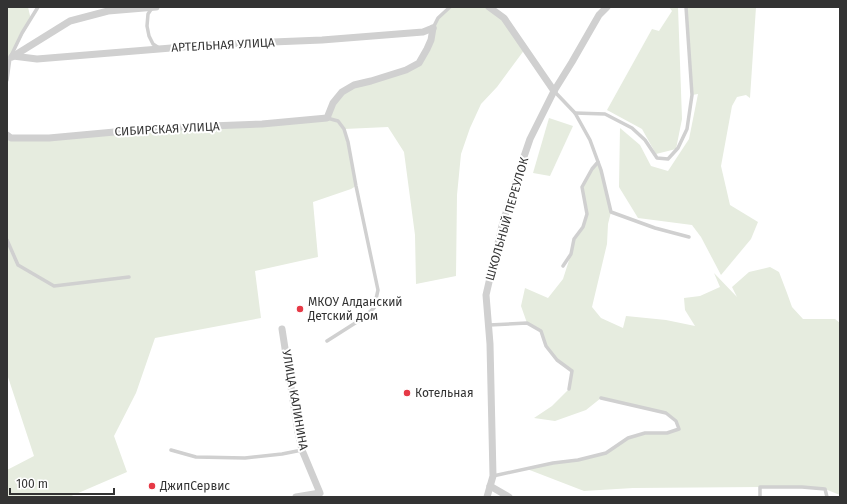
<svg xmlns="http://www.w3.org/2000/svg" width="847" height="504" font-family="'Fira Sans',sans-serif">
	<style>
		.green { fill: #e6ecdf }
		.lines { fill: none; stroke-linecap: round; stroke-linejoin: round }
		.lane { stroke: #d0d0d0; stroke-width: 3.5 }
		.street { stroke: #d0d0d0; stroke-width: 7 }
		.poi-dot { fill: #e63946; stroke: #fff; stroke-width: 1.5 }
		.labels { text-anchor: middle; stroke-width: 4; stroke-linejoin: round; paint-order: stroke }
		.street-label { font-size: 12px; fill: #333; stroke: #fff }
		.poi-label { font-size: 12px; fill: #333; stroke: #fff; text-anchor: start }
	</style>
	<rect width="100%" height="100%" fill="#fff"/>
	<g class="green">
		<polygon points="7,7 28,7 31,20 10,58 7,60"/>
		<polygon points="450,7 489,7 504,18 525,49 497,87 481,104 470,128 461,154 457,195 456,276 416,284 415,235 404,152 388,127 344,129 356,186 351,189 313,202 318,257 255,271 261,318 155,338 136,393 114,436 127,472 69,497 7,497 7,470 34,456 7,374 7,139 327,118 342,92 419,63 438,18"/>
		<polygon points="669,7 678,7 682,119 676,149 656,154 642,129 607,110 652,29 659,31 672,11"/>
		<polygon points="686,7 756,7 750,98 746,95 737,97 732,106 721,166 730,205 758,222 751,239 721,275 701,237 692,225 638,218 619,187 620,128 640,145 651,166 668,171 689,139 698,94 692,95"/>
		<polygon points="549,118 573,126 550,176 533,173"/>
		<polygon points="598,162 611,212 608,224 607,244 592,307 601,318 623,328 626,316 666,320 695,326 685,310 684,298 700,296 720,287 714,273 737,297 732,287 749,272 770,267 779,272 787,293 792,307 803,319 835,319 840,323 840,495 825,489 762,487 633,488 584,491 527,469 606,453 628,438 645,433 667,433 679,429 676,421 666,413 601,398 586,410 555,421 534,418 552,406 569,389 572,372 557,360 546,346 541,331 527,323 521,306 525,288 548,298 563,279 571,254 574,239 583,227 587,214 582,187"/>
	</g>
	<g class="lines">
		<g class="lane">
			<polyline points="152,8 148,14 147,26 149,36 153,44 159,48"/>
			<polyline points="433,28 438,18 450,7"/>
			<polyline points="7,80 10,58 22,33 38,7"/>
			<polyline points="554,91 575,113 590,140 601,170 611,212 655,228 689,237"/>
			<polyline points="575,113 605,114 632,128 645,140 657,158 668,159 678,148 687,129 692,95 686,7"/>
			<polyline points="7,240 18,265 54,286 129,277"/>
			<polyline points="563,266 571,254 574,239 583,227 587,214 582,187 592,169 598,162"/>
			<polyline points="489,325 527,323 541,331 546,346 557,360 572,371 569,389"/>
			<polyline points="327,341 360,320 374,308 378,290 356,186 348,142 344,129 338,121 327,118"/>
			<polyline points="171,450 196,457 245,458 282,454 302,450"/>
			<polyline points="493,476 553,463 578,460 606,453 628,438 645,433 667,433 679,429 676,421 666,413 601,398"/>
			<polyline points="760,497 760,487 802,487 825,489 827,497"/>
		</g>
		<g class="street">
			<polyline points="489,7 504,18 554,91"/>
			<polyline points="13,56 37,59 220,44 322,40 423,32 433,28"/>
			<polyline points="12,57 70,21 108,11 156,7"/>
			<polyline points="7,135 11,138 49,138 158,128 262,124 327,118 333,103 342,92 354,85 371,81 406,70 419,63 427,49 431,40 433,28"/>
			<polyline points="282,329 298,432 302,450 320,493 296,497"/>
			<polyline points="490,486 509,497"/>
			<polyline points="487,497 493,476 490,344 486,295 502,226 516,180 530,139 554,91 572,62 599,15 607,7"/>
		</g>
	</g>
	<g class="poi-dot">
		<circle cx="300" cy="309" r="4"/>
		<circle cx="407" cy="393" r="4"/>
		<circle cx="152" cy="486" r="4"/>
	</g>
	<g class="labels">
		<g class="street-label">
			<text transform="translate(223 45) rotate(-3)" y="4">АРТЕЛЬНАЯ УЛИЦА</text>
			<text transform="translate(167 129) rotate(-3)" y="4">СИБИРСКАЯ УЛИЦА</text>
			<text transform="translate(507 219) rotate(-74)" y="4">ШКОЛЬНЫЙ ПЕРЕУЛОК</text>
			<text transform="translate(295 400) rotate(80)" y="4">УЛИЦА КАЛИНИНА</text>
		</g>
		<g class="poi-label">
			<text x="308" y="306">МКОУ Алданский<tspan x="308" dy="14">Детский дом</tspan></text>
			<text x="415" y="397">Котельная</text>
			<text x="160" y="490">ДжипСервис</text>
		</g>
	</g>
	<rect width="847" height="504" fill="none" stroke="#333333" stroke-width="16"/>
	<path d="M10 488v6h104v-6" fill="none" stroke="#333333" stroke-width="2"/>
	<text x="16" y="488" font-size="12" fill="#333333" stroke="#ffffff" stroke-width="3" paint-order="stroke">100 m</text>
</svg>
